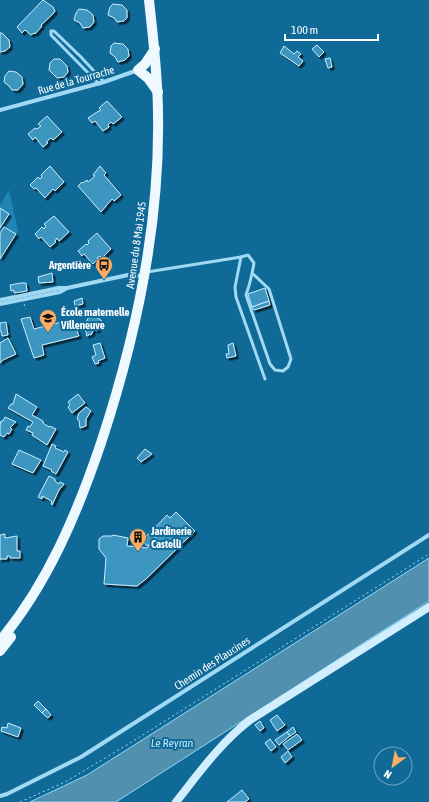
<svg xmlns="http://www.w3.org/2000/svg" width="429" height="802" font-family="'Asap Condensed',sans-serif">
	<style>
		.green { fill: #1f85b4 }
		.water { fill: #5190ae; stroke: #91d9f7 }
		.building { fill: #3e96c0; stroke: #c8edfe; filter: url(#shadow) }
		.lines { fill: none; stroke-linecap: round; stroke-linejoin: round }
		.path { stroke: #a0d9f4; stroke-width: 1; stroke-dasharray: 2 3; stroke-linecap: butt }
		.lane { stroke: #a0d9f4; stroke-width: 3 }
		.street { stroke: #a0d9f4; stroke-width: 4 }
		.secondary { stroke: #d0eefd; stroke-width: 8 }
		.primary { stroke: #edf8ff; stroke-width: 10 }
		.labels { text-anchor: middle; stroke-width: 4; stroke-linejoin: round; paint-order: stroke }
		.street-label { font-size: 11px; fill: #fff; stroke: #106a97 }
		.poi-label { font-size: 11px; font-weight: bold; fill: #fff; stroke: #106a97; text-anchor: start }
		.water-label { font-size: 12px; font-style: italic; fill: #bde8fc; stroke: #106a97 }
	</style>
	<defs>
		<filter id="shadow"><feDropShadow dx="2.5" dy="2.5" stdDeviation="0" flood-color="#0009"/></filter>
	</defs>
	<rect width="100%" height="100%" fill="#106a97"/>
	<polygon class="green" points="9,190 18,231 16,234 2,225 9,214 0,208 0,205"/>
	<polygon class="water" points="429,558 429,601 116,802 30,802 87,775"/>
	<g class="building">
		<polygon points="43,0 53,7 55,11 53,14 41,25 42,26 35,34 34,33 31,35 25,30 22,33 17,27"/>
		<polygon points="113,4 122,5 127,10 127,18 124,21 117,22 114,18 108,15 110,7"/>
		<polygon points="79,9 87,10 93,15 94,22 90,27 83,28 80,23 74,20 76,13"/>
		<polygon points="0,33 2,33 9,40 10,47 5,51 0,52"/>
		<polygon points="114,43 123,44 128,49 129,56 125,60 118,62 115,57 110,53 111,46"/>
		<polygon points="317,45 324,52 319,57 312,49"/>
		<polygon points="284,46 294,54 297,51 301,54 298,57 303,61 299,66 280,53"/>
		<polygon points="330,58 332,67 328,68 325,59"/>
		<polygon points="54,59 60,59 67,66 68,72 64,77 57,78 49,70 50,63"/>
		<polygon points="9,71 16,72 22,77 23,84 18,90 12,90 9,86 4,82 5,76"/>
		<polygon points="107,101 122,117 113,124 111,122 108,125 109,127 103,131 95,121 92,123 88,118 97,112 101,110 99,108"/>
		<polygon points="47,116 62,132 53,140 51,138 46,142 48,143 43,147 35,137 33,140 28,134 35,128 37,129 41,126 38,124"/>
		<polygon points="50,166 64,182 55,191 53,189 45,198 36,188 34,189 30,185 38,177 40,179 42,177 41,175"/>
		<polygon points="100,166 106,173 104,175 121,195 114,201 112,199 101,212 78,186 82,182 83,183 87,180 88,182 95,176 93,175"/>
		<polygon points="0,208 9,214 0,228"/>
		<polygon points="54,216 69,232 59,241 57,238 55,241 56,242 50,247 41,237 39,239 35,234 42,227 44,229 46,226 44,224"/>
		<polygon points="4,227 16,234 0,259 0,233"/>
		<polygon points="97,233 111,249 102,258 100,256 97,258 98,259 93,264 84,254 82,256 78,251 86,244 87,245 89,243 88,241"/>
		<polygon points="52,273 53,282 39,283 38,277"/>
		<polygon points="21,283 26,283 27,291 14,293 14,290 11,291 10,285"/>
		<polygon points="265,288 269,301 252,307 248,294"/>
		<polygon points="82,298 83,304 75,306 74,301"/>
		<polygon points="269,301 270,305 254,310 252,307"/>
		<polygon points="91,313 102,321 97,331 85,324"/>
		<polygon points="30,317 34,329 73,319 79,336 42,345 44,355 34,358 21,319"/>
		<polygon points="6,322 8,335 2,336 1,331 0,331 0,323"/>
		<polygon points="88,326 94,329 91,335 89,334 88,336 86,335 87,333 85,331"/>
		<polygon points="8,338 16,354 3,360 0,363 0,343"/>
		<polygon points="100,343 105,358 98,361 99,363 95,364 92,357 96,355 93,345"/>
		<polygon points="233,343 236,356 227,358 226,354 229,354 228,345"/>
		<polygon points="16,394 37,407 32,415 43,421 43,423 49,427 50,426 56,429 47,445 32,435 33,433 26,430 28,426 30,427 33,422 8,408 11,404 13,404"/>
		<polygon points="78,394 85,403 72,413 68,407 70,405 68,402"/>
		<polygon points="86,407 91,411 86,419 86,426 80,428 79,420 77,419 79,413"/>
		<polygon points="5,417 16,422 10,428 12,429 9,434 7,433 4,437 0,435 0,426 1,421 3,421"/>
		<polygon points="52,444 56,446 55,448 64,452 65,450 68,452 56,474 51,471 52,470 43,466"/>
		<polygon points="145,449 152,454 141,462 137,458"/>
		<polygon points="19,450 41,460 33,473 12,464"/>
		<polygon points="49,476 55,479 55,481 59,484 60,482 64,484 61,488 60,488 52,505 51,503 52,502 48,499 42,496 42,499 38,497"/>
		<polygon points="176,512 195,531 146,579 137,586 104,584 106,558 99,549 99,539 103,536 112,536 113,535 128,538 127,546 147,548 157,536 152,531 167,515 170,518"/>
		<polygon points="152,531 157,536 147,546 142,540"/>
		<polygon points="5,534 5,538 17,536 17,551 20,551 20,558 10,558 10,556 7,556 7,559 0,559 0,560 0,535"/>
		<polygon points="38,701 46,709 42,713 34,705"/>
		<polygon points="46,709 51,715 48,718 42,713"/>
		<polygon points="277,715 285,725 277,731 270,720"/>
		<polygon points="260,721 264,728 260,731 255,725"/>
		<polygon points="8,723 21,728 18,737 1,731 2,727 7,728"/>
		<polygon points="293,727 296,732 290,736 287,732"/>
		<polygon points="287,732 290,736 279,745 275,740"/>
		<polygon points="297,734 302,740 288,750 283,744"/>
		<polygon points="270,739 276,747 271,751 265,743"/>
		<polygon points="288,751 292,757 285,763 281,757"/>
		<polygon points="242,790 249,799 245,802 227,802"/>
	</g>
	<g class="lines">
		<g class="path">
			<polyline points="24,304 26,309"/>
			<polyline points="20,802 65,782 135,740 429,554"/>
		</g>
		<g class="lane">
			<polyline points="51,31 54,31 56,33 81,57 104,82"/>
			<polyline points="51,31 51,35 99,84"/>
			<path d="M 241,257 L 248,255 L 254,263 C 252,275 250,284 246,295 L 270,364 L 275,370 L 283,371 L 288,367 L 291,359 L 269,289 L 252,273"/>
			<polyline points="147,272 241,257 235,287 236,297 265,379"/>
		</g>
		<g class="street">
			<polyline points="0,110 104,82 138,70"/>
			<polyline points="0,300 59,288 67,288 128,275 145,276"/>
			<polyline points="0,304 60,292 67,288"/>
			<polyline points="0,796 7,794 81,757 429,535"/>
		</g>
		<path class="secondary" d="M 176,802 C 199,773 220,743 250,720 L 429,607"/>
		<g class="primary">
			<polyline points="155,49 145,64 138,70 148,78 158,92"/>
			<path d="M 0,641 C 48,583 77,514 101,443 C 136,337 160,227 158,115 C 158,76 153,38 149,0"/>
			<polyline points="0,651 11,637"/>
		</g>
	</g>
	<defs>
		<g id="bus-pin" transform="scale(0.9)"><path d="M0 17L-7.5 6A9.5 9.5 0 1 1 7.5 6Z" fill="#ffad63" stroke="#106a97"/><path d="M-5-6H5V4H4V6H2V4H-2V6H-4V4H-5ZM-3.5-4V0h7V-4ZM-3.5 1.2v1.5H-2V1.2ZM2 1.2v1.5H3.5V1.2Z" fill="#111"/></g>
		<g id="school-pin" transform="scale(0.9)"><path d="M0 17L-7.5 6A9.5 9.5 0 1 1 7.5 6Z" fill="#ffad63" stroke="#106a97"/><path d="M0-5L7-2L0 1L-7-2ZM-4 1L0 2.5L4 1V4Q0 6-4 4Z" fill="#111"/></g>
		<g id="building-pin" transform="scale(0.9)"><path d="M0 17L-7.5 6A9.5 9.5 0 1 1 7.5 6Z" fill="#ffad63" stroke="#106a97"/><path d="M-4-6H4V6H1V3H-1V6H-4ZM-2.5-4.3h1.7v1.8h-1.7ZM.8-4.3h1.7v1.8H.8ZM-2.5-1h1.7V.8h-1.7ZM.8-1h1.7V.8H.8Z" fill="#111"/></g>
	</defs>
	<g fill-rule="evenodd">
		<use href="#bus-pin" x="104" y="265"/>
		<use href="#school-pin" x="48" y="318"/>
		<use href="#building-pin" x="138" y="537"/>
	</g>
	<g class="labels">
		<g class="street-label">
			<text transform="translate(76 80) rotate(-16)" y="4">Rue de la Tourrache</text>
			<text transform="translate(136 245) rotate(-82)" y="4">Avenue du 8 Mai 1945</text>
			<text transform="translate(212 663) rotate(-33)" y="4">Chemin des Plaucines</text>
		</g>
		<g class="poi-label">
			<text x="91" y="269" text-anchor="end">Argentière</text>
			<text x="61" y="316">École maternelle<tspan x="61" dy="13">Villeneuve</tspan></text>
			<text x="151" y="535">Jardinerie<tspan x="151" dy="13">Castelli</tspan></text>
		</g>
		<g class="water-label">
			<text x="172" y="747">Le Reyran</text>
		</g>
	</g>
	<g transform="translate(393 766) rotate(212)"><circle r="19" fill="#106a97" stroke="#70a6c1"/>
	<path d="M0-3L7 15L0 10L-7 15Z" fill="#ffad63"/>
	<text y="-6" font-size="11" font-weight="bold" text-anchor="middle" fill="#ffffff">N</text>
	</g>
	<path d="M285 34v6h93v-6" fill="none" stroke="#ffffff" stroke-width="2"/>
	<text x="291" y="34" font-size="12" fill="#ffffff" stroke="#106a97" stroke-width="3" paint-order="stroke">100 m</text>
</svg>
